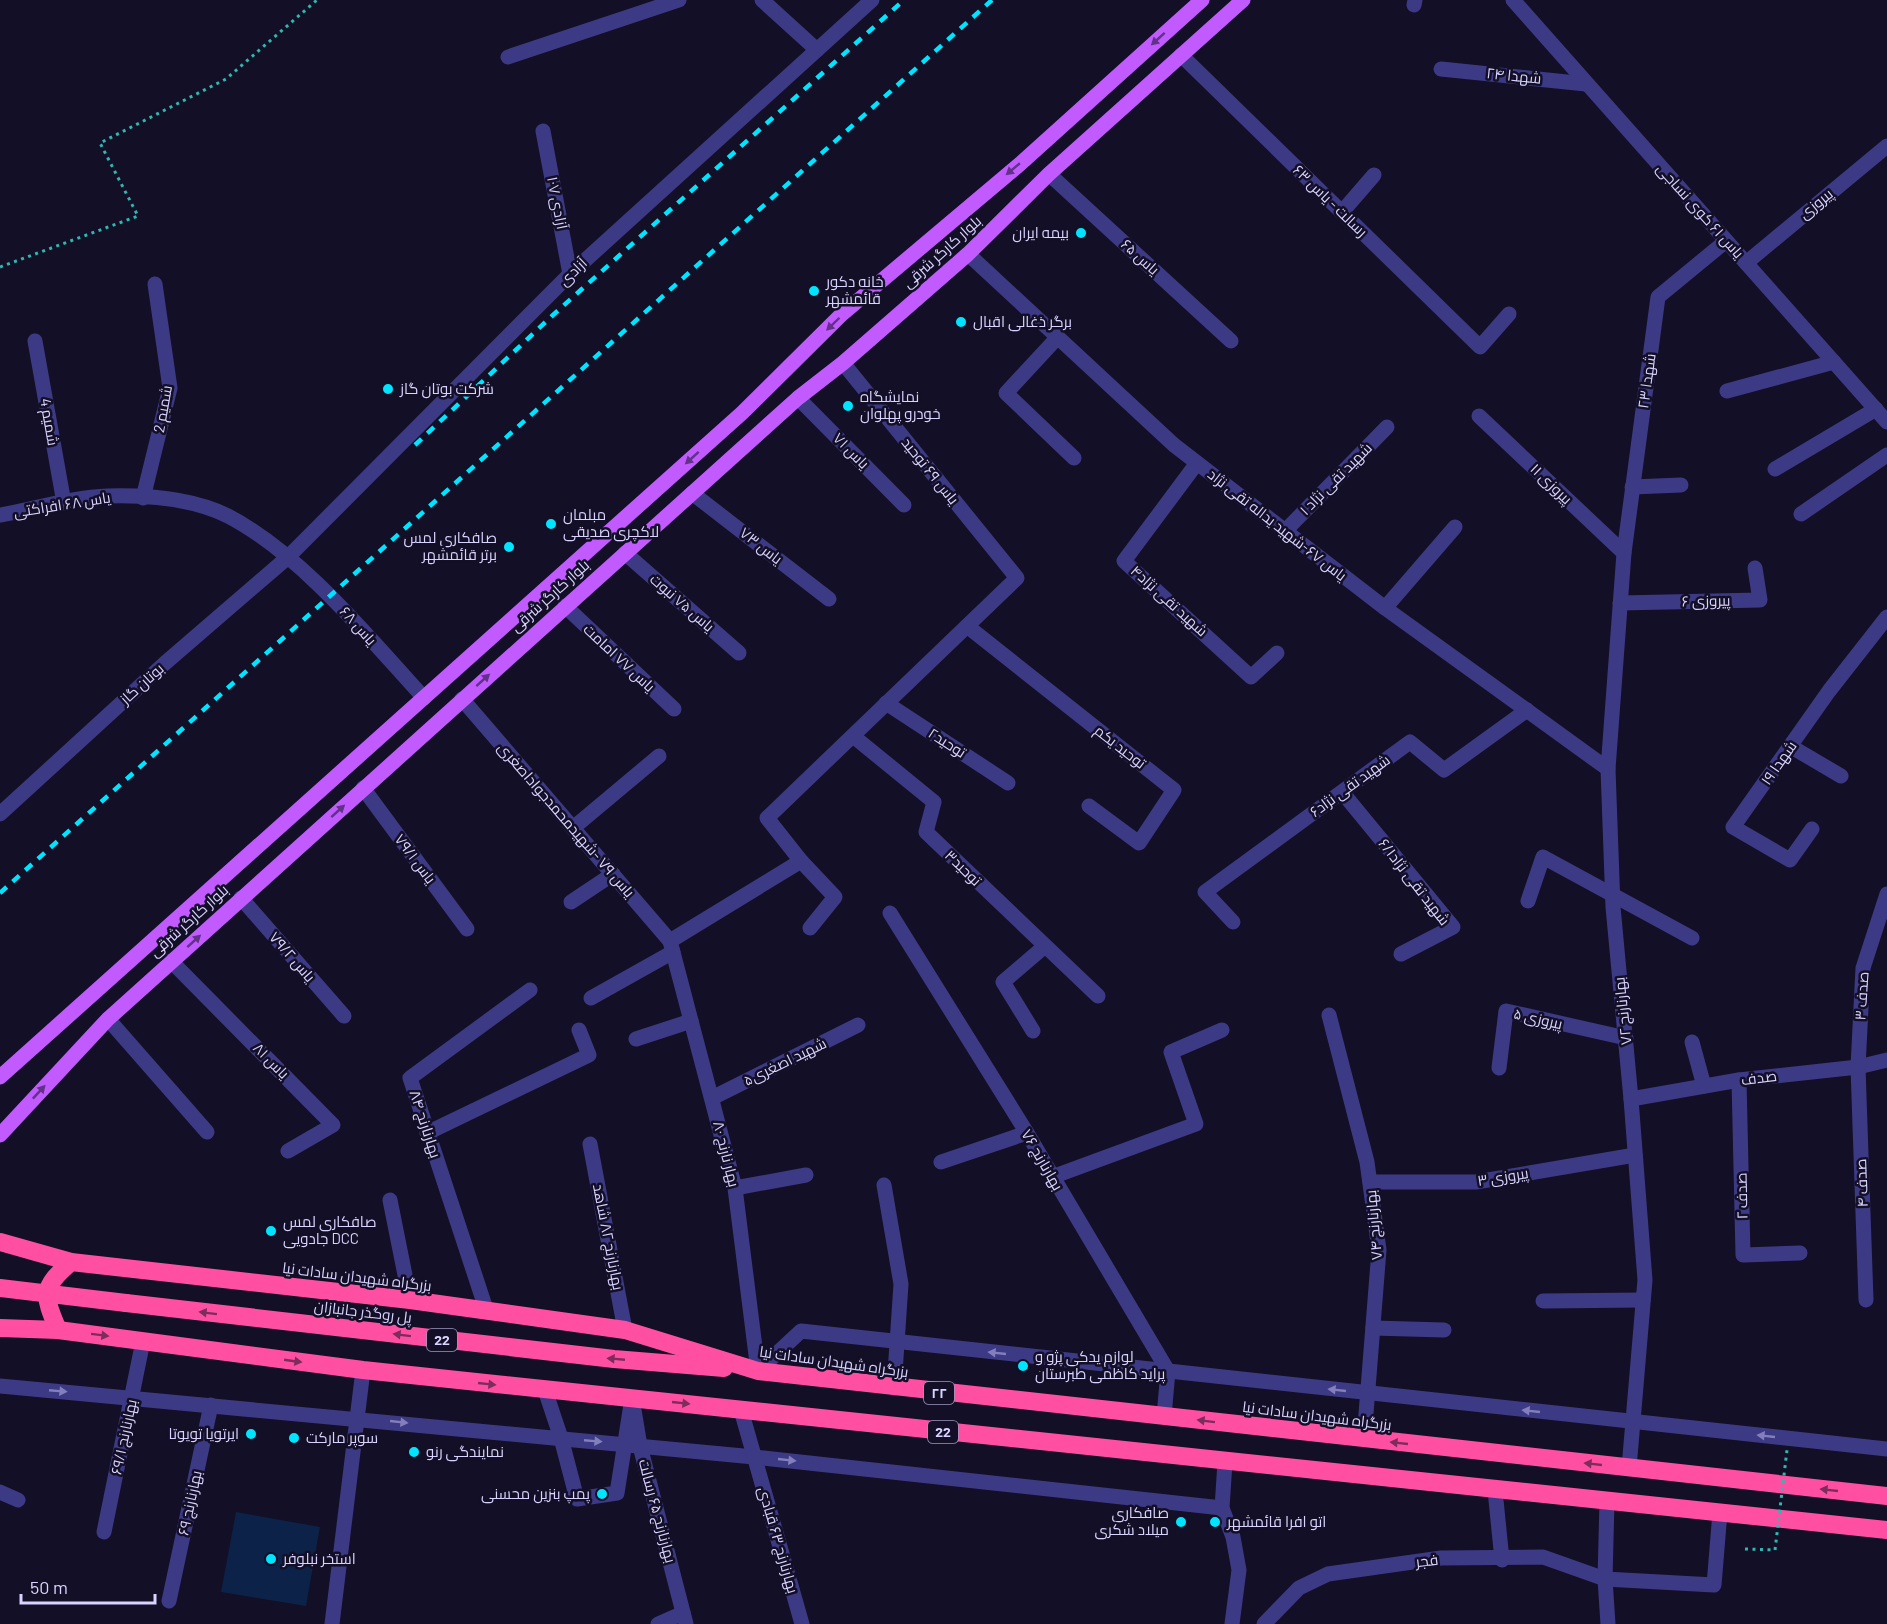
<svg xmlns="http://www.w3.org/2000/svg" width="1887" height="1624" font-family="Barlow,Cairo,sans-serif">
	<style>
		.water { fill: #0c2248 }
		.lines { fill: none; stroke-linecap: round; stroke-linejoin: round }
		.path { stroke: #2fb8b0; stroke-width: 3; stroke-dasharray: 3 4.5; stroke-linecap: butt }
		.minor { stroke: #3d3a85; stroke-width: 15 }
		.major { stroke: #c25bff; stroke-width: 15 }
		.highway { stroke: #ff4fa3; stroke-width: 18 }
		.rail { stroke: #00e5ff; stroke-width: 4.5; stroke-dasharray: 9 8; stroke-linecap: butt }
		.path-bridge { stroke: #2fb8b0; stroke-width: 3; stroke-dasharray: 3 4.5; stroke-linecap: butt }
		.highway-bridge { stroke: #ff4fa3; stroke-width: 18 }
		.oneway { fill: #623188 }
		.oneway2 { fill: #7d2c5e }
		.oneway3 { fill: #837fbc }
		.poi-dot { fill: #00e5ff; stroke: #130f26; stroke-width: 2 }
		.labels { text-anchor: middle; stroke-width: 5; stroke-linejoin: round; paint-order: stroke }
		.shield { fill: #130f26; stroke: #9e99be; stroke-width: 1.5 }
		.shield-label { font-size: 14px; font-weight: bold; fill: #d9d4ff }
		.street-label { font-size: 15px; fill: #d9d4ff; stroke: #130f26 }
		.poi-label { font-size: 15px; fill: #d9d4ff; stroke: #130f26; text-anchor: start }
	</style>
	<rect width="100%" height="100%" fill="#130f26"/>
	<polygon class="water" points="236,1512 320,1527 306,1606 221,1592"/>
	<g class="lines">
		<g class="path">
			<polyline points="0,267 138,216 100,143 226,79 317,0"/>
			<polyline points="1745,1549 1775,1550"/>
		</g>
		<g class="minor">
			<polyline points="762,0 817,50"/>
			<polyline points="1513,0 1887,422"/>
			<polyline points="1414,5 1415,0"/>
			<polyline points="1181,55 1480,347 1509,314"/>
			<polyline points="508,57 679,0"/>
			<polyline points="1441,69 1586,84"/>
			<polyline points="543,131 570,274"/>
			<polyline points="1049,174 1231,341"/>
			<polyline points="1342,212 1374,175"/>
			<polyline points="968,254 1174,445 1385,608 1608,769"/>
			<polyline points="1746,263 1887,146"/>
			<polyline points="1057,338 1006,393 1074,458"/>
			<polyline points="35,341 64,503"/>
			<polyline points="1727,391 1834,362"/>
			<polyline points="798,398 904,505"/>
			<polyline points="1479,416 1624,553"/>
			<polyline points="1197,463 1124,561 1251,677 1277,653"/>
			<polyline points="1775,469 1876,409"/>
			<polyline points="1632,487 1681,485"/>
			<polyline points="692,493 829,599"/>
			<polyline points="143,498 170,388 155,284"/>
			<polyline points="1801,514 1887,455"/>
			<path d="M 0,515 C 34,509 74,497 108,496 C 147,495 192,498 228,516 C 301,554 369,638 424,698"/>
			<polyline points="1285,531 1387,427"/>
			<polyline points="625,553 739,653"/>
			<polyline points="1620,603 1760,600 1755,568"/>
			<polyline points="565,606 674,709"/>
			<polyline points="1385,608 1455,527"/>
			<polyline points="967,626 1174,790 1139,843 1089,806"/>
			<polyline points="462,699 670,941 735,1188 758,1371"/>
			<polyline points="886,703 1008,783"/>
			<polyline points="853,736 934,802 926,832 1098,996"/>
			<polyline points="1790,746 1841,776"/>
			<polyline points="363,788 467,929"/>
			<polyline points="1342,792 1453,927 1401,954"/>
			<polyline points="0,814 164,664 287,558 570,274 872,0"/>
			<polyline points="573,828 659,756"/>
			<polyline points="1812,829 1790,860 1733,827 1829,691 1887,617"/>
			<polyline points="801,861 835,897 810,928"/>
			<polyline points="241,898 344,1016"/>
			<polyline points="1528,901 1543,857 1692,938"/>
			<polyline points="571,902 613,874"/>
			<polyline points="890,913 1027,1133 1168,1371 1164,1416"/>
			<polyline points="1233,922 1205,892 1410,742 1444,770 1527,710"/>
			<polyline points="670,941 801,861 767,818 1017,578 843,363"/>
			<polyline points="171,961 333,1125 288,1151"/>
			<polyline points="591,998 673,952"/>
			<polyline points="1329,1015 1367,1162 1379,1250 1364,1439"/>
			<polyline points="108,1019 207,1132"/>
			<polyline points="1033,1031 1003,982 1045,946"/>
			<polyline points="636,1039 691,1021"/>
			<polyline points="1692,1042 1704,1086"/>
			<polyline points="1499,1068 1506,1011 1626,1038"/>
			<polyline points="1739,1080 1743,1255 1800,1253"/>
			<polyline points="712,1098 858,1025"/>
			<polyline points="1631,1099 1739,1080 1858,1067 1887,1060"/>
			<polyline points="427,1133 589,1055 579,1030"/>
			<polyline points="590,1144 625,1330"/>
			<polyline points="941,1162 1027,1133"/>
			<polyline points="1052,1177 1196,1124 1171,1052 1222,1030"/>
			<polyline points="1370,1182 1476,1182 1635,1155"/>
			<polyline points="884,1185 901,1284 894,1388"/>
			<polyline points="735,1188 806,1175"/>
			<polyline points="390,1200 410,1300"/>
			<polyline points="1866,1300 1858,1067 1863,968 1887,894"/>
			<polyline points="1543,1301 1643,1300"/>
			<polyline points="487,1312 410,1078 530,990"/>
			<polyline points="1373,1328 1444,1330"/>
			<polyline points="758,1371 801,1331 1887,1449"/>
			<polyline points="0,1386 754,1457 1222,1508"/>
			<polyline points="545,1390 561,1438 577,1499 617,1493 632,1398"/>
			<polyline points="634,1410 640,1446 686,1624"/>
			<polyline points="741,1410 802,1624"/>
			<polyline points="1225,1462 1222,1508 1233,1537 1239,1570 1232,1624"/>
			<polyline points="1629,1468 1645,1280 1631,1099 1613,907 1608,769 1624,553 1658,297 1726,241"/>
			<polyline points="1495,1490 1502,1560"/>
			<polyline points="0,1492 18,1500"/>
			<polyline points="1607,1501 1605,1579 1608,1624"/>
			<polyline points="104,1532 143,1341"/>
			<polyline points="169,1601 211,1405"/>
			<polyline points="332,1624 363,1370"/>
			<polyline points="658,1624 683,1613"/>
			<polyline points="1264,1624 1299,1588 1328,1574 1441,1558 1543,1557 1605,1579 1714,1585 1720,1512"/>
		</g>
		<g class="major">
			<polyline points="0,1077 742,413 842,314 1020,164 1202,0"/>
			<polyline points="0,1135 108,1019 798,398 843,363 968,254 1049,174 1243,0"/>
		</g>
		<g class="highway">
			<polyline points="0,1242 71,1262 410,1300 625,1330 758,1371 1887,1496"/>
			<polyline points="126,1303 614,1359 724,1368"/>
			<polyline points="0,1328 58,1330 363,1370 1887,1530"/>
			<path d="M 58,1330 C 43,1294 41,1288 71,1262"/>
		</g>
		<g class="rail">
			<polyline points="415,445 553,315 904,0"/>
			<polyline points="0,893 992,0"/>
		</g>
		<polyline class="path-bridge" points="1775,1550 1787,1450"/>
		<polyline class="highway-bridge" points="0,1288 126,1303"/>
	</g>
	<defs><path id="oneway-solid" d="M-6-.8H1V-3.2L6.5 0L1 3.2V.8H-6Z" transform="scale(1.5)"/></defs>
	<g class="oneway">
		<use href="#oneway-solid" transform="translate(1158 39) rotate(138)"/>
		<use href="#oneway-solid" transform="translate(1013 169) rotate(140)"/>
		<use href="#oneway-solid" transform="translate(833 324) rotate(136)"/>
		<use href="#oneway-solid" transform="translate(692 458) rotate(138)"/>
		<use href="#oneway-solid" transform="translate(483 680) rotate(-42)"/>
		<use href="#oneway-solid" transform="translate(338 811) rotate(-42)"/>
		<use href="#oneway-solid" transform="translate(194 941) rotate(-42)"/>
		<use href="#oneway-solid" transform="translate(39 1092) rotate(-47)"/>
	</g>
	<g class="oneway2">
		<use href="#oneway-solid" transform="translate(208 1313) rotate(-173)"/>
		<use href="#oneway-solid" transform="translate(100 1335) rotate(7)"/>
		<use href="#oneway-solid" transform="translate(402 1335) rotate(-173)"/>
		<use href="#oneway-solid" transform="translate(616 1359) rotate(-175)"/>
		<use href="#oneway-solid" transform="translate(293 1361) rotate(8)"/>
		<use href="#oneway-solid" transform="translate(487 1384) rotate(6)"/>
		<use href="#oneway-solid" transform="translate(681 1403) rotate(6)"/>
		<use href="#oneway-solid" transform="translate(1206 1421) rotate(-173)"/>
		<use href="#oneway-solid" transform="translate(1399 1443) rotate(-174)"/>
		<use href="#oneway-solid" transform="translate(1593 1464) rotate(-174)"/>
		<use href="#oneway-solid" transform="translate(1829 1490) rotate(-174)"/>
	</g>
	<g class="oneway3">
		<use href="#oneway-solid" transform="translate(997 1353) rotate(-174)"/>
		<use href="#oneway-solid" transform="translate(1337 1390) rotate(-174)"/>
		<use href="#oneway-solid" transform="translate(58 1391) rotate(5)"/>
		<use href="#oneway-solid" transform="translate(1531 1411) rotate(-174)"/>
		<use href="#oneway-solid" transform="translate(399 1422) rotate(6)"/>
		<use href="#oneway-solid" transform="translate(1766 1436) rotate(-174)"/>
		<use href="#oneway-solid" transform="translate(593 1441) rotate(5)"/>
		<use href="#oneway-solid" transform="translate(787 1460) rotate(6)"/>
	</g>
	<g class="poi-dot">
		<circle cx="1081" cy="233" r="6"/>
		<circle cx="814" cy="291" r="6"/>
		<circle cx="961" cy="322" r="6"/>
		<circle cx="388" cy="389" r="6"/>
		<circle cx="848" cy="406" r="6"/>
		<circle cx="551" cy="524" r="6"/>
		<circle cx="509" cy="547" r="6"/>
		<circle cx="271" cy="1231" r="6"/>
		<circle cx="1023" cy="1366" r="6"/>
		<circle cx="251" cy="1434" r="6"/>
		<circle cx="294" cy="1438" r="6"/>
		<circle cx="414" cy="1452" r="6"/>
		<circle cx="602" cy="1494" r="6"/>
		<circle cx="1181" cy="1522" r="6"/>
		<circle cx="1215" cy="1522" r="6"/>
		<circle cx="271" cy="1559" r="6"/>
	</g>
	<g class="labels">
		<g class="shield">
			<rect x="427" y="1329" width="30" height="22" rx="4.5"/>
			<rect x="924" y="1382" width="30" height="22" rx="4.5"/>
			<rect x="928" y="1421" width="30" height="22" rx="4.5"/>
		</g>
		<g class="shield-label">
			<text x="442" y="1345">22</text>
			<text x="939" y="1398">۲۲</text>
			<text x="943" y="1437">22</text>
		</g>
		<g class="street-label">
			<text transform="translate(1514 76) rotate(6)" y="5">شهدا ۲۴</text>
			<text transform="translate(1330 201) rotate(44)" y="5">رسالت - یاس ۶۳</text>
			<text transform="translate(557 203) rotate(79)" y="5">آزادی ۱۰۷</text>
			<text transform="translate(1816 204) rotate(-39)" y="5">پیروزی</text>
			<text transform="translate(1700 211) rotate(48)" y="5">یاس ۶۱ کوی نساجی</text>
			<text transform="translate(942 252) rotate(-42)" y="5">بلوار کارگر شرقی</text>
			<text transform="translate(1140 257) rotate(42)" y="5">یاس ۶۵</text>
			<text transform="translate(573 272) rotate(-44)" y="5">آزادی</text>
			<text transform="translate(1647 381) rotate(-82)" y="5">شهدا ۲۳</text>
			<text transform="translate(163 409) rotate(-80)" y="5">شمیم 2</text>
			<text transform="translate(49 422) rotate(80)" y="5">شمیم 4</text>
			<text transform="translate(851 451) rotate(45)" y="5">یاس ۷۱</text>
			<text transform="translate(930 471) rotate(51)" y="5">یاس ۶۹ توحید</text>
			<text transform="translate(1336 479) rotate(-45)" y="5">شهید تقی نژاد ۱</text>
			<text transform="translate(1551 484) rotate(44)" y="5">پیروزی ۱۱</text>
			<text transform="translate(62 505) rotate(-9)" y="5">یاس ۶۸ افراکتی</text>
			<text transform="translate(1277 525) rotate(38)" y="5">یاس ۶۷-شهید یداله تقی نژاد</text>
			<text transform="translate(761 546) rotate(38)" y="5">یاس ۷۳</text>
			<text transform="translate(550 596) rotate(-42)" y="5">بلوار کارگر شرقی</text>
			<text transform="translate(1169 601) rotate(42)" y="5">شهید تقی نژاد۴</text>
			<text transform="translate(1706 601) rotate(-1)" y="5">پیروزی ۶</text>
			<text transform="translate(682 603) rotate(41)" y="5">یاس ۷۵ نبوت</text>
			<text transform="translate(358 626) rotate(48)" y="5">یاس ۶۸</text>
			<text transform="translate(619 658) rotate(43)" y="5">یاس ۷۷ امامت</text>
			<text transform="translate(142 684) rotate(-42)" y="5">بوتان گاز</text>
			<text transform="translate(947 743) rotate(33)" y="5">توحید۲</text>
			<text transform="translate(1120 747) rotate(38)" y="5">توحید یکم</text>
			<text transform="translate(1779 763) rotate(-55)" y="5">شهدا ۱۹</text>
			<text transform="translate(1350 786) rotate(-36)" y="5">شهید تقی نژاد۶</text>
			<text transform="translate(566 820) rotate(49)" y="5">یاس ۷۹ -شهیدمحمدجواداصغری</text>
			<text transform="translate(415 859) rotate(53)" y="5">یاس ۷۹/۱</text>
			<text transform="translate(963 868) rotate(44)" y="5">توحید۳</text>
			<text transform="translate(1414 882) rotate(52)" y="5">شهید تقی نژاد۶/۱</text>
			<text transform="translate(189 921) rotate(-42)" y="5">بلوار کارگر شرقی</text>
			<text transform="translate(292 957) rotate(49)" y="5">یاس ۷۹/۲</text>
			<text transform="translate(1862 996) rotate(-86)" y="5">صدف ۳</text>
			<text transform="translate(1623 1011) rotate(-96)" y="5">بهارنارنج ۷۲</text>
			<text transform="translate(1538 1019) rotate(13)" y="5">پیروزی ۵</text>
			<text transform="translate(271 1061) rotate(45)" y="5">یاس ۸۱</text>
			<text transform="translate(785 1062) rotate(-26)" y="5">شهید اصغری۵</text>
			<text transform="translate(1759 1078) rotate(-7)" y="5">صدف</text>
			<text transform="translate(425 1124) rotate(72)" y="5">بهارنارنج ۸۴</text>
			<text transform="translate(726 1154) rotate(76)" y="5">بهار نارنج ۸۰</text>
			<text transform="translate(1042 1160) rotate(60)" y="5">بهارنارنج ۷۶</text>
			<text transform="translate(1503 1177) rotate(-9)" y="5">پیروزی ۳</text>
			<text transform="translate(1862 1183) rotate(-92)" y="5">صدف ۴</text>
			<text transform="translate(1742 1196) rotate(-91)" y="5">صدف ۲</text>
			<text transform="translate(1374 1225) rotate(-95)" y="5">بهارنارنج ۷۴</text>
			<text transform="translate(608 1237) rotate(79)" y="5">بهارنارنج ۸۲ شاهد</text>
			<text transform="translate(357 1277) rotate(7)" y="5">بزرگراه شهیدان سادات نیا</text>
			<text transform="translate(363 1312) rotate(7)" y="5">پل روگذر جانبازان</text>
			<text transform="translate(834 1362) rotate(8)" y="5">بزرگراه شهیدان سادات نیا</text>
			<text transform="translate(1317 1416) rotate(7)" y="5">بزرگراه شهیدان سادات نیا</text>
			<text transform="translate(124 1437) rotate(-78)" y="5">بهارنارنج ۶۹/۱</text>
			<text transform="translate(190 1503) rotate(-78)" y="5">بهارنارنج ۶۹</text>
			<text transform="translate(657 1511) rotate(75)" y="5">بهارنارنج ۶۵ رسالت</text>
			<text transform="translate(778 1540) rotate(74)" y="5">بهارنارنج ۶۳ قبادی</text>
			<text transform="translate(1427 1561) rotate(-7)" y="5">فجر</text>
		</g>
		<g class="poi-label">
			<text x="1069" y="238" text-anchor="end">بیمه ایران</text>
			<text x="826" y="287">خانه دکور<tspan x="826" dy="17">قائمشهر</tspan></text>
			<text x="973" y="327">برگر ذغالی اقبال</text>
			<text x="400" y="394">شرکت بوتان گاز</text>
			<text x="860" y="402">نمایشگاه<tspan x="860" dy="17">خودرو پهلوان</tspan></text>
			<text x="563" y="520">مبلمان<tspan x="563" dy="17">لاکچری صدیقی</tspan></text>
			<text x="497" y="543" text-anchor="end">صافکاری لمس<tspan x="497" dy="17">برتر قائمشهر</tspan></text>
			<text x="283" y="1227">صافکاری لمس<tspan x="283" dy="17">جادویی DCC</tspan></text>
			<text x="1035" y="1362">لوازم یدکی پژو و<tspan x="1035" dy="17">پراید کاظمی طبرستان</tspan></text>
			<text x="239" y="1439" text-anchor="end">ایرتویا تویوتا</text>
			<text x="306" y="1443">سوپر مارکت</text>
			<text x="426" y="1457">نمایندگی رنو</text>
			<text x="590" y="1499" text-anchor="end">پمپ بنزین محسنی</text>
			<text x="1169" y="1518" text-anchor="end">صافکاری<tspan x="1169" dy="17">میلاد شکری</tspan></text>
			<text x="1227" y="1527">اتو افرا قائمشهر</text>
			<text x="283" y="1564">استخر نبلوفر</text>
		</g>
	</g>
	<path d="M21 1594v9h134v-9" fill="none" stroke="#d9d4ff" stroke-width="3"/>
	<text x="30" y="1594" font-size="18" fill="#d9d4ff" stroke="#130f26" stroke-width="4.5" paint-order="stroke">50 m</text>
</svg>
